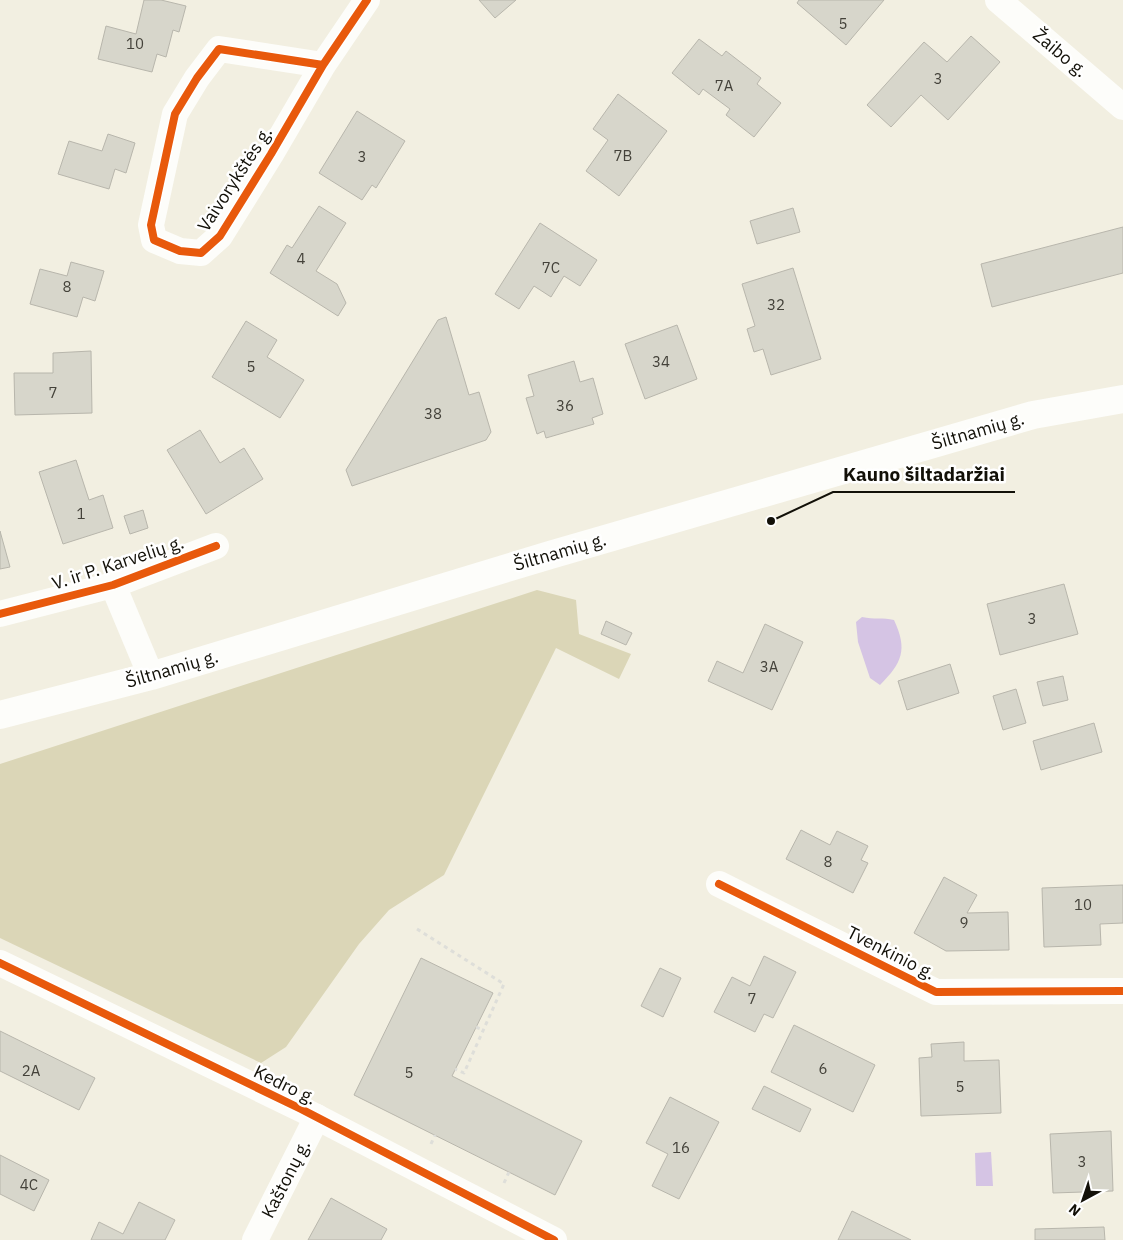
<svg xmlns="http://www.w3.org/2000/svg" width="1123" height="1240" font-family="'IBM Plex Sans',sans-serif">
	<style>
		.green { fill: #dbd6b7 }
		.water { fill: #d5c4e4 }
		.building { fill: #d7d6cb; stroke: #b8b6ac }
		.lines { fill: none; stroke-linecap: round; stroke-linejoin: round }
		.path { stroke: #deded9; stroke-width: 3; stroke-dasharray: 4 4; stroke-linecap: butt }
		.minor { stroke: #fdfdfa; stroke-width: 26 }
		.secondary { stroke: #fdfdfa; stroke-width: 28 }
		.cycleway-casing { stroke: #fff; stroke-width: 11 }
		.cycleway { stroke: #e8590c; stroke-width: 8 }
		.labels { text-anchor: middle; stroke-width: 5; stroke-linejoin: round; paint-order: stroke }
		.number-label { font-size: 15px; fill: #44423a }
		.street-label { font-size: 18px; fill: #121008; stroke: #fff }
		.leader { fill: none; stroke: #121008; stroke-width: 2 }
		.callout-dot { fill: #121008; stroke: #fff; stroke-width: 2 }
		.callout-label { font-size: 19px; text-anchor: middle; font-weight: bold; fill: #121008; stroke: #fff; stroke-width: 5; stroke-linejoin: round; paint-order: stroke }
	</style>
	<rect width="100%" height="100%" fill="#f2efe1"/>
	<polygon class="green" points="537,590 576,600 579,634 631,654 619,679 556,648 444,875 389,910 359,944 286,1047 261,1063 0,938 0,764"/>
	<g class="water">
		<path d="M 862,617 C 874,620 883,617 894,620 C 908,650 902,663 880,685 L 870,678 L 858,642 L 856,622 Z"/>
		<polygon points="991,1152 993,1186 976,1186 975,1153"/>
	</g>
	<g class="building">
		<polygon points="144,0 161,0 186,6 179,32 173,30 166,57 157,54 152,72 98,59 106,26 136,34"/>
		<polygon points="479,0 516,0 495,18"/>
		<polygon points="799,0 884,0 846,45 797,3"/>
		<polygon points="971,36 1000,62 948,120 921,95 891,127 867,105 924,42 947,62"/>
		<polygon points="699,39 722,56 726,51 761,78 757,84 781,103 754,137 726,115 730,109 703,89 699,95 672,73"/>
		<polygon points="618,94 667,131 619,196 586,171 608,140 593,129"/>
		<polygon points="357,111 405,141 376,188 372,185 362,200 319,173"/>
		<polygon points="108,134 135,143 126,173 115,169 109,189 58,174 69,141 102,151"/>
		<polygon points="319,206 346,223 316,271 337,284 346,303 338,316 270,273 287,245 292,248"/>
		<polygon points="793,208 800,232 757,244 750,221"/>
		<polygon points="540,223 597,260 580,286 564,276 551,297 534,286 519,309 495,294"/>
		<polygon points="1123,227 1123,273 992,307 981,264"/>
		<polygon points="71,262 104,271 95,301 83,297 77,317 30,304 40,269 67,276"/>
		<polygon points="793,268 821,359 771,375 763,349 754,352 747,329 755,326 742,284"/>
		<polygon points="446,317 469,395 479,392 491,432 486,440 352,486 346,470 438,320"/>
		<polygon points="246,321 277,340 267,357 304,380 280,418 212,377"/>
		<polygon points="677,325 697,379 645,399 625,344"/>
		<polygon points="91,351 92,413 15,415 14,373 53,373 53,353"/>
		<polygon points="574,361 580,382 593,378 603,414 592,418 594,424 546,438 544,431 537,434 526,398 534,396 528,375"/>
		<polygon points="200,430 220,463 244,448 263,479 206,514 167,450"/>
		<polygon points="76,460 89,500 103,495 113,528 63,544 39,472"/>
		<polygon points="143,510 148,528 130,534 124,516"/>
		<polygon points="0,531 10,567 0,569"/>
		<polygon points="1064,584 1078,634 1000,655 987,604"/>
		<polygon points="606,621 632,633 626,645 601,634"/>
		<polygon points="765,624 803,642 772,710 708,681 717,661 743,673"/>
		<polygon points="950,664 959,693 907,710 898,681"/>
		<polygon points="1063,676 1068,700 1043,706 1037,682"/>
		<polygon points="1016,689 1026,723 1003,730 993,696"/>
		<polygon points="1094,723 1102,752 1041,770 1033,741"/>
		<polygon points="801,830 830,845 837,831 868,846 861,860 868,863 853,893 786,859"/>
		<polygon points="944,877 977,895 967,913 1008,912 1009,950 946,951 914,933"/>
		<polygon points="1123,885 1123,923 1100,924 1101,945 1044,947 1042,888"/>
		<polygon points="764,956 796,972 773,1018 764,1014 755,1032 714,1012 732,977 750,986"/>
		<polygon points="421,958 493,993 452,1076 582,1141 555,1195 354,1095"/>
		<polygon points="660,968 681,978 663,1017 641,1006"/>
		<polygon points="794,1025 875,1065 853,1112 771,1072"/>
		<polygon points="0,1031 95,1078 79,1110 0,1071"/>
		<polygon points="964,1042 964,1061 999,1060 1001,1113 921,1116 919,1058 932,1057 931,1044"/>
		<polygon points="764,1086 811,1109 800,1132 752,1109"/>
		<polygon points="670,1097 719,1122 679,1199 652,1186 668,1154 646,1143"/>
		<polygon points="1111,1131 1113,1191 1053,1193 1050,1134"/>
		<polygon points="0,1155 49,1180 34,1211 0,1194"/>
		<polygon points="331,1198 387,1229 381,1240 308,1240"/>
		<polygon points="139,1202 175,1220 165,1240 91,1240 99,1222 123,1234"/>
		<polygon points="852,1211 911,1240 838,1240"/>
		<polygon points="1104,1227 1105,1240 1035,1240 1035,1229"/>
	</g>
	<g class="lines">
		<g class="path">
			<polyline points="417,929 504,984 464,1073 455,1069"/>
			<polyline points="476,1027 483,1030"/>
			<polyline points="431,1144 435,1135"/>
			<polyline points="504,1183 509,1172"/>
		</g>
		<g class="minor">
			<polyline points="998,0 1123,107"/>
			<polyline points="323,65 219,49 197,78 175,114 151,225 154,240 180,251 201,253 220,236 271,154 323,65 367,0"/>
			<polyline points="113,585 151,676"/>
			<polyline points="0,614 113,585 216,546"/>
			<polyline points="719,884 936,992 1123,991"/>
			<polyline points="0,963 301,1109 554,1240"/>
			<polyline points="255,1240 317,1117"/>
		</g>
		<polyline class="secondary" points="0,715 151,676 550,555 1033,415 1123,399"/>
		<g class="cycleway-casing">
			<g id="cycleway">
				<polyline points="323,65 219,49 197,78 175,114 151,225 154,240 180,251 201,253 220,236 271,154 323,65 367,0"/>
				<polyline points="0,614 113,585 216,546"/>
				<polyline points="719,884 936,992 1123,991"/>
				<polyline points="0,963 301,1109 554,1240"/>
			</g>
		</g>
		<use href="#cycleway" class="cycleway"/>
	</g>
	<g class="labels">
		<g class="number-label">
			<text x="843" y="29">5</text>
			<text x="135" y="49">10</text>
			<text x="938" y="84">3</text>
			<text x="724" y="91">7A</text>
			<text x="623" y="161">7B</text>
			<text x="362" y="162">3</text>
			<text x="301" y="264">4</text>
			<text x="551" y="273">7C</text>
			<text x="67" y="292">8</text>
			<text x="776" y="310">32</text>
			<text x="661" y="367">34</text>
			<text x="251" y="372">5</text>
			<text x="53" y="398">7</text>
			<text x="565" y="411">36</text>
			<text x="433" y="419">38</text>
			<text x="81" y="519">1</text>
			<text x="1032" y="624">3</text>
			<text x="769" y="672">3A</text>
			<text x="828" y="867">8</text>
			<text x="1083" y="910">10</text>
			<text x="964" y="928">9</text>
			<text x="752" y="1004">7</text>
			<text x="823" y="1074">6</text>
			<text x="31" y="1076">2A</text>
			<text x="409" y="1078">5</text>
			<text x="960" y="1092">5</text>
			<text x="681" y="1153">16</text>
			<text x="1082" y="1167">3</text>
			<text x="29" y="1190">4C</text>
		</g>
		<g class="street-label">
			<text transform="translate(1060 53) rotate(40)" y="6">Žaibo g.</text>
			<text transform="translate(235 179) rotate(-57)" y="6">Vaivorykštės g.</text>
			<text transform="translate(978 431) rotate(-16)" y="6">Šiltnamių g.</text>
			<text transform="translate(560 552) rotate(-16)" y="6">Šiltnamių g.</text>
			<text transform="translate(118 563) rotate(-18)" y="6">V. ir P. Karvelių g.</text>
			<text transform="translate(172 669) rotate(-16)" y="6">Šiltnamių g.</text>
			<text transform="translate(891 953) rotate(27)" y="6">Tvenkinio g.</text>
			<text transform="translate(285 1085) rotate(26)" y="6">Kedro g.</text>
			<text transform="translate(286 1179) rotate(-63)" y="6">Kaštonų g.</text>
		</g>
	</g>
	<path class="leader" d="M771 521L833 492H1015"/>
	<circle class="callout-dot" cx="771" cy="521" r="5"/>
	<g class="callout-label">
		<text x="924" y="481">Kauno šiltadaržiai</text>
	</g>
	<g transform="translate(1083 1200) rotate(220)" stroke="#ffffff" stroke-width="4" paint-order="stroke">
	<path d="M0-4L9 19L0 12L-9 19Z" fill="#121008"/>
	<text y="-8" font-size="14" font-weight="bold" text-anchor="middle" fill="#121008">N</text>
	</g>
</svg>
